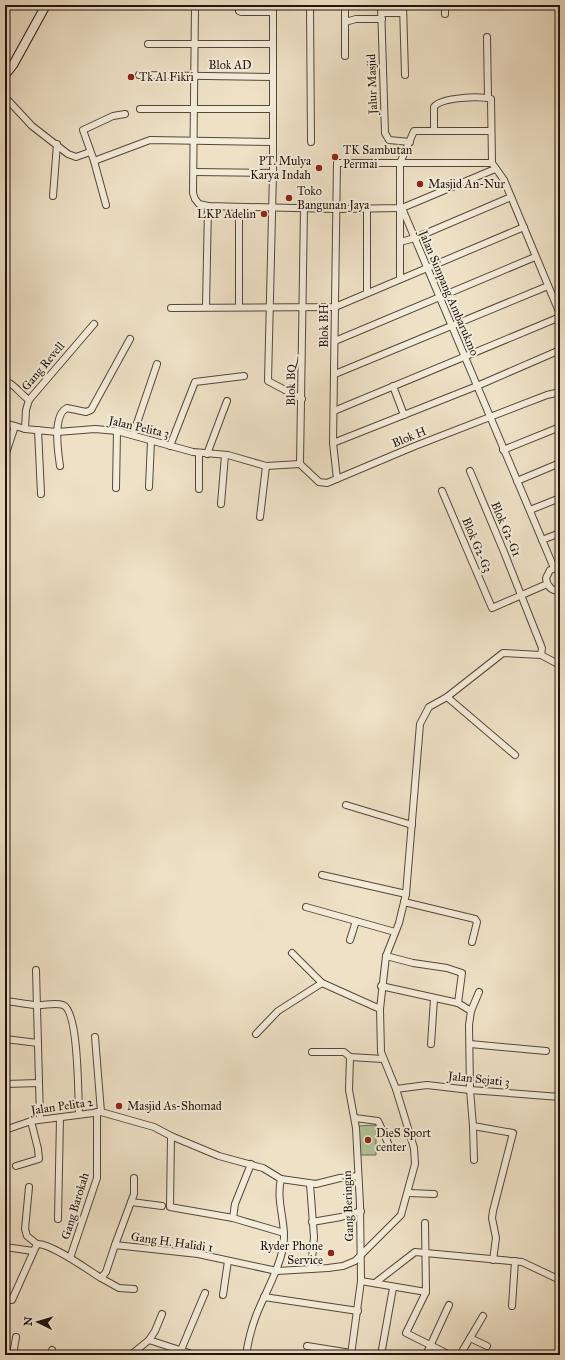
<svg xmlns="http://www.w3.org/2000/svg" width="565" height="1360" font-family="'IM FELL Great Primer',serif">
	<style>
		.green { fill: #b2c49a; stroke: #696c54 }
		.lines { fill: none; stroke-linecap: round; stroke-linejoin: round }
		.street-casing { stroke: #54473b; stroke-width: 8 }
		.secondary-casing { stroke: #20140d; stroke-width: 10 }
		.street { stroke: #f4ecda; stroke-width: 6 }
		.secondary { stroke: #f4ecda; stroke-width: 8 }
		.poi-dot { fill: #8f2418; stroke: #f4ecda; stroke-width: 1.5 }
		.labels { text-anchor: middle; stroke-width: 4; stroke-linejoin: round; paint-order: stroke }
		.street-label { font-size: 12px; fill: #20140d; stroke: #f4ecda }
		.poi-label { font-size: 12px; fill: #20140d; stroke: #f4ecda; text-anchor: start }
	</style>
	<rect width="100%" height="100%" fill="#eee1c6"/>
	<filter id="stains"><feTurbulence type="fractalNoise" baseFrequency=".005" numOctaves="4"/><feColorMatrix values="0 0 0 0 .2 0 0 0 0 .09 0 0 0 0 .02 0 0 0 .5 -.17"/></filter>
	<radialGradient id="worn" r=".72"><stop offset=".6" stop-color="#630" stop-opacity="0"/><stop offset="1" stop-color="#630" stop-opacity=".3"/></radialGradient>
	<polygon class="green" points="376,1125 376,1155 360,1155 359,1126"/>
	<g class="lines">
		<g class="street-casing">
			<g id="street">
				<polyline points="195,5 193,193 195,199 199,204 208,206 335,209 402,208 495,169"/>
				<polyline points="238,5 239,11 241,12 273,12 273,173 268,381 302,399"/>
				<polyline points="310,5 311,142"/>
				<polyline points="345,5 345,56"/>
				<polyline points="381,5 385,133 389,140 410,142"/>
				<polyline points="403,5 405,75"/>
				<polyline points="445,5 445,14"/>
				<polyline points="382,13 403,13"/>
				<polyline points="345,22 356,19 382,19"/>
				<polyline points="487,37 488,98"/>
				<polyline points="148,44 273,44"/>
				<polyline points="139,75 273,77"/>
				<polyline points="5,97 32,126 68,154 76,157 90,152"/>
				<polyline points="140,109 273,109"/>
				<path d="M 434,131 L 434,107 C 441,97 480,96 491,99 L 492,163 L 504,180 L 560,314"/>
				<polyline points="94,161 150,140 273,142"/>
				<polyline points="194,172 273,173"/>
				<polyline points="53,196 57,144"/>
				<polyline points="106,205 94,161 83,130 113,116 125,114"/>
				<polyline points="239,207 239,307"/>
				<polyline points="402,208 554,568"/>
				<polyline points="367,209 367,293"/>
				<polyline points="400,242 415,238 511,197"/>
				<polyline points="400,279 400,163 414,131 491,131"/>
				<polyline points="206,307 208,206"/>
				<polyline points="171,308 335,307 524,227"/>
				<polyline points="335,341 535,257"/>
				<polyline points="335,374 548,286"/>
				<path d="M 5,381 C 15,384 20,394 29,400"/>
				<polyline points="393,386 404,415"/>
				<polyline points="334,411 560,317"/>
				<polyline points="5,423 25,429 57,432 95,429 117,431 193,452 228,455 266,466 300,464"/>
				<polyline points="25,429 26,410 29,400 94,324"/>
				<polyline points="38,430 41,494"/>
				<polyline points="133,435 157,364"/>
				<polyline points="333,443 477,386 560,350"/>
				<polyline points="170,446 195,382 244,376"/>
				<polyline points="503,450 560,427"/>
				<polyline points="207,454 227,401"/>
				<polyline points="5,456 15,426"/>
				<polyline points="300,464 319,482 327,483 415,446 547,395 560,392"/>
				<polyline points="300,464 304,208"/>
				<path d="M 60,466 C 58,452 52,415 67,408 L 86,412 L 91,410 L 130,339"/>
				<polyline points="470,471 504,552 542,648 541,655"/>
				<polyline points="337,479 333,443 337,163 492,163"/>
				<polyline points="517,481 560,463"/>
				<polyline points="149,487 151,441"/>
				<polyline points="116,488 117,431"/>
				<polyline points="199,489 199,453"/>
				<polyline points="442,491 492,608 547,584"/>
				<polyline points="221,504 225,455"/>
				<polyline points="530,510 560,498"/>
				<polyline points="260,517 266,466"/>
				<polyline points="542,540 560,533"/>
				<path d="M 560,567 L 550,570 L 546,578 C 547,586 551,591 560,591"/>
				<polyline points="447,697 515,755"/>
				<polyline points="346,805 412,825"/>
				<polyline points="322,875 406,894"/>
				<polyline points="404,902 475,919 477,922 472,942"/>
				<polyline points="306,907 395,932"/>
				<polyline points="350,940 356,921"/>
				<polyline points="292,953 322,983 380,1009"/>
				<polyline points="386,956 413,963 447,968 462,973 458,1003"/>
				<polyline points="36,970 40,1119"/>
				<polyline points="381,986 458,1003 471,1011"/>
				<path d="M 5,1001 C 15,1002 25,1004 35,1005 C 44,1006 54,1002 63,1005 C 79,1011 78,1096 79,1114"/>
				<polyline points="256,1034 278,1011 322,983"/>
				<polyline points="95,1037 101,1112"/>
				<polyline points="5,1039 38,1043"/>
				<polyline points="431,1044 434,999"/>
				<polyline points="470,1044 546,1051"/>
				<polyline points="312,1052 344,1052 350,1057 383,1059"/>
				<polyline points="350,1057 349,1090 356,1128 360,1204 361,1281 351,1355"/>
				<polyline points="5,1084 39,1083"/>
				<polyline points="396,1089 427,1085 470,1090 560,1097"/>
				<polyline points="355,1118 378,1121 388,1143"/>
				<polyline points="473,1126 513,1133 493,1211 492,1218 496,1238 493,1260"/>
				<polyline points="5,1130 31,1121 101,1112 154,1127 171,1136 170,1207 233,1218 284,1233"/>
				<polyline points="171,1136 219,1156 263,1168 281,1179 316,1184 340,1178 358,1176"/>
				<polyline points="474,1160 473,1126 470,1090 469,1025 471,1011 479,992"/>
				<polyline points="16,1166 39,1159 38,1149 31,1121"/>
				<polyline points="310,1184 314,1237 311,1269"/>
				<polyline points="29,1187 25,1229 27,1236 37,1244"/>
				<polyline points="408,1193 434,1194"/>
				<polyline points="131,1202 162,1206"/>
				<polyline points="233,1218 235,1204 251,1164"/>
				<polyline points="58,1219 60,1118"/>
				<polyline points="312,1222 341,1217 361,1211"/>
				<polyline points="425,1223 426,1292 406,1333 450,1355"/>
				<polyline points="115,1245 134,1194 134,1178"/>
				<polyline points="5,1247 33,1251"/>
				<polyline points="70,1258 97,1178 97,1112"/>
				<polyline points="101,1278 119,1288 134,1289"/>
				<polyline points="361,1281 426,1292"/>
				<polyline points="375,1283 415,1252 522,1262 560,1280"/>
				<polyline points="223,1295 228,1261"/>
				<polyline points="264,1297 358,1311"/>
				<path d="M 5,1300 L 12,1300 L 37,1244 C 51,1243 88,1270 101,1278 L 106,1272 L 115,1245 L 198,1254 L 277,1271 L 328,1268 L 343,1266 L 355,1261 L 401,1215 L 415,1164 L 414,1148 L 396,1089 L 381,1052 L 380,1009 L 386,956 L 399,923 L 406,894 L 420,724 L 429,707 L 447,697 L 503,653 L 541,655 L 560,665"/>
				<polyline points="512,1306 515,1261"/>
				<polyline points="162,1314 155,1331 149,1340 195,1355"/>
				<polyline points="470,1338 487,1346"/>
				<polyline points="307,1346 351,1353"/>
				<polyline points="181,1350 205,1293"/>
				<polyline points="133,1353 149,1340"/>
				<polyline points="13,1355 16,1337"/>
				<polyline points="50,1355 52,1350"/>
				<path d="M 246,1355 C 248,1342 251,1329 256,1316 C 264,1295 277,1274 282,1252 C 289,1227 275,1204 281,1179"/>
				<polyline points="381,1355 393,1288"/>
				<polyline points="426,1355 449,1305"/>
				<polyline points="460,1355 483,1316"/>
			</g>
		</g>
		<g class="secondary-casing">
			<polyline id="secondary" points="5,75 13,65 46,5"/>
		</g>
		<use href="#street" class="street"/>
		<use href="#secondary" class="secondary"/>
	</g>
	<g class="poi-dot">
		<circle cx="131" cy="77" r="4"/>
		<circle cx="335" cy="157" r="4"/>
		<circle cx="319" cy="168" r="4"/>
		<circle cx="420" cy="184" r="4"/>
		<circle cx="289" cy="198" r="4"/>
		<circle cx="264" cy="214" r="4"/>
		<circle cx="119" cy="1106" r="4"/>
		<circle cx="368" cy="1140" r="4"/>
		<circle cx="331" cy="1253" r="4"/>
	</g>
	<g class="labels">
		<g class="street-label">
			<text x="230" y="69">Blok AD</text>
			<text transform="translate(372 84) rotate(-92)" y="4">Jalur Masjid</text>
			<text transform="translate(449 293) rotate(67)" y="4">Jalan Simpang Ambarukmo</text>
			<text transform="translate(324 326) rotate(-90)" y="4">Blok BH</text>
			<text transform="translate(43 366) rotate(-50)" y="4">Gang Revell</text>
			<text transform="translate(291 385) rotate(-89)" y="4">Blok BQ</text>
			<text transform="translate(139 427) rotate(13)" y="4">Jalan Pelita 3</text>
			<text transform="translate(409 437) rotate(-22)" y="4">Blok H</text>
			<text transform="translate(506 529) rotate(67)" y="4">Blok G2-G1</text>
			<text transform="translate(477 545) rotate(67)" y="4">Blok G2-G3</text>
			<text transform="translate(479 1079) rotate(6)" y="4">Jalan Sejati 3</text>
			<text transform="translate(62 1106) rotate(-8)" y="4">Jalan Pelita 2</text>
			<text transform="translate(75 1206) rotate(-73)" y="4">Gang Barokah</text>
			<text transform="translate(348 1206) rotate(-92)" y="4">Gang Beringin</text>
			<text transform="translate(172 1242) rotate(8)" y="4">Gang H. Halidi 1</text>
		</g>
		<g class="poi-label">
			<text x="139" y="81">Tk Al Fikri</text>
			<text x="343" y="154">TK Sambutan<tspan x="343" dy="14">Permai</tspan></text>
			<text x="311" y="165" text-anchor="end">PT. Mulya<tspan x="311" dy="14">Karya Indah</tspan></text>
			<text x="428" y="188">Masjid An-Nur</text>
			<text x="297" y="195">Toko<tspan x="297" dy="14">Bangunan Jaya</tspan></text>
			<text x="256" y="218" text-anchor="end">LKP Adelin</text>
			<text x="127" y="1110">Masjid As-Shomad</text>
			<text x="376" y="1137">DieS Sport<tspan x="376" dy="14">center</tspan></text>
			<text x="323" y="1250" text-anchor="end">Ryder Phone<tspan x="323" dy="14">Service</tspan></text>
		</g>
	</g>
	<rect width="565" height="1360" fill="none" stroke="#eee1c6" stroke-width="20"/>
	<rect x="6" y="6" width="553" height="1348" fill="none" stroke="#20140d" stroke-width="2"/>
	<rect x="10" y="10" width="545" height="1340" fill="none" stroke="#20140d"/>
	<g transform="translate(38 1322) rotate(275)" stroke="#f4ecda" stroke-width="3" paint-order="stroke">
	<path d="M0-3L7 15L0 10L-7 15Z" fill="#20140d"/>
	<text y="-6" font-size="11" font-weight="bold" text-anchor="middle" fill="#20140d">N</text>
	</g>
	<rect width="100%" height="100%" filter="url(#stains)"/>
	<rect width="100%" height="100%" fill="url(#worn)"/>
</svg>
